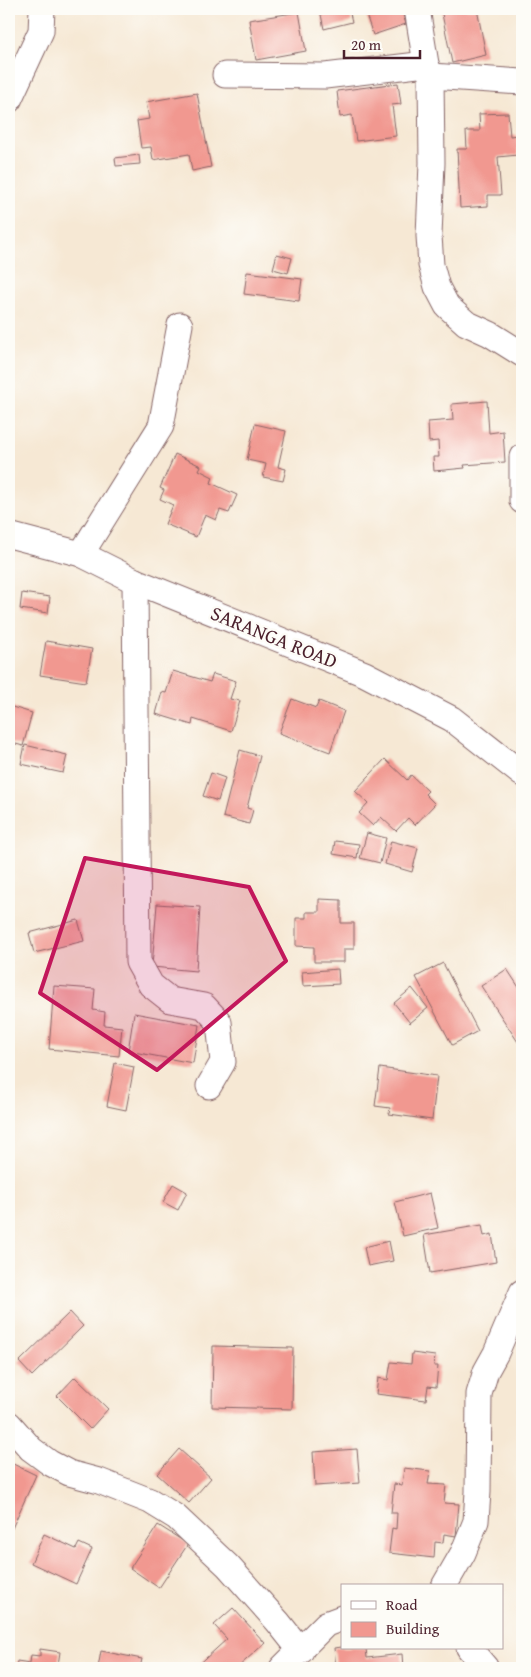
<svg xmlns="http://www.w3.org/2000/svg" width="531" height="1677" font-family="'Gentium Book Plus',serif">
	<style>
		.building { fill: #f19890 }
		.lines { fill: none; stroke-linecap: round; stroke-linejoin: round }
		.minor-casing { stroke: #866566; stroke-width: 27 }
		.minor { stroke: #fff; stroke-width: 25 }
		.marked { fill: #c2185b; fill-opacity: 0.2; stroke: #c2185b; stroke-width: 4; stroke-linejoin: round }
		.labels { text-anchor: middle; stroke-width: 5; stroke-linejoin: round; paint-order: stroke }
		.street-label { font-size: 20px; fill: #4a1f2b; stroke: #fdfcf7 }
	</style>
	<rect width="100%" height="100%" fill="#fdfcf7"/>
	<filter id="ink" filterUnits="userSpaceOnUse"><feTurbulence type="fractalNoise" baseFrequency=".02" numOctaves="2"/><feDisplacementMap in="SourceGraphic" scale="10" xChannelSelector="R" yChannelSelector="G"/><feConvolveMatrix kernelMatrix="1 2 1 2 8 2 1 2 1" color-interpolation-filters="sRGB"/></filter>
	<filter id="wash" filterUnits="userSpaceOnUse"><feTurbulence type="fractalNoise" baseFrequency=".0096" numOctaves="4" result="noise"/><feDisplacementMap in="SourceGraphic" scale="20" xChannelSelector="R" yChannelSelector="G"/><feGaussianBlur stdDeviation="1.12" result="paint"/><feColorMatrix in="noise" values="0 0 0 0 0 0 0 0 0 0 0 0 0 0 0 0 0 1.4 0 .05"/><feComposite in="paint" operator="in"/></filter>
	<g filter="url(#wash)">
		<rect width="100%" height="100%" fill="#f6e8d4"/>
		<g id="blocks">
			<g class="building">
				<polygon points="9,9 16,9 9,25"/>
				<polygon points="324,9 349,9 352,22 324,29 320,10"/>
				<polygon points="374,9 401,9 406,24 373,35 365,12"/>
				<polygon points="441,9 477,9 486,55 452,63"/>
				<polygon points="299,12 306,51 256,60 249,20"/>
				<polygon points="398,83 401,104 392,105 396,136 356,141 352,115 340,117 337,91"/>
				<polygon points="197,93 211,167 192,171 189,154 153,160 151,147 141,148 137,121 149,119 146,102"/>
				<polygon points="508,113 510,136 517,135 518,155 498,157 501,195 488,195 488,206 460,208 457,149 467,149 466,131 480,131 479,114"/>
				<polygon points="139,155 140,164 116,166 115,158"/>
				<polygon points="277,254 292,258 288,273 273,269"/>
				<polygon points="247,272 302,279 299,301 244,294"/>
				<polygon points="487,401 489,433 503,431 505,462 464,465 465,468 434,471 433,457 439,457 438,441 429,442 428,422 453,420 452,404"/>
				<polygon points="255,424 286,431 278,467 286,469 283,481 263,477 266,464 247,460"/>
				<polygon points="175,454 201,466 199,470 213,477 211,483 237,495 229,513 220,510 216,520 205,515 196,537 165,524 173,505 160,499 164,490 160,488"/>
				<polygon points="22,593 50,597 48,613 20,609"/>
				<polygon points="46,641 92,649 86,682 40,675"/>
				<polygon points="173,671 210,682 213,674 236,681 230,699 240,701 231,731 193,719 192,725 156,714 162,692 166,693"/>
				<polygon points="292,699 316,708 319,701 344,711 330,752 279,733"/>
				<polygon points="9,706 32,713 23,746 9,742"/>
				<polygon points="25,745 67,755 63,773 21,764"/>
				<polygon points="240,750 260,756 247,808 253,810 249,824 223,817"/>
				<polygon points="385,759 407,780 411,775 428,791 425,794 435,804 415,825 408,818 396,831 381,817 373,826 359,813 368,803 355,791"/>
				<polygon points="211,773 225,778 218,801 203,796"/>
				<polygon points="367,833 386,838 380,863 360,858"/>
				<polygon points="335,841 359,844 357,858 333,854"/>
				<polygon points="391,841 418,848 412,872 385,864"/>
				<polygon points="319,899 341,900 341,923 354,923 354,949 344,949 344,962 314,962 314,947 296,946 296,918 306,918 306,912 319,912"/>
				<polygon points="157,904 200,907 196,971 152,967"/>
				<polygon points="78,920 84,941 34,953 29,933"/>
				<polygon points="443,963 478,1031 452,1045 416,977"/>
				<polygon points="338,969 339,984 303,986 302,972"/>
				<polygon points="507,969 522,992 522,1039 518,1042 481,986"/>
				<polygon points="54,986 95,989 93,1010 105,1012 104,1025 122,1027 119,1056 49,1049"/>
				<polygon points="412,988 428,1008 410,1023 394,1003"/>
				<polygon points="134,1013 199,1025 193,1063 128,1051"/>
				<polygon points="115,1063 134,1067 126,1110 107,1106"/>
				<polygon points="380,1068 437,1076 432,1120 389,1114 390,1108 375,1106"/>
				<polygon points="173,1184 187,1192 178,1210 163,1202"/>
				<polygon points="430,1193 438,1228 403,1236 395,1202"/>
				<polygon points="482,1225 484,1236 492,1234 496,1262 430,1273 424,1235"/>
				<polygon points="389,1241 393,1261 368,1266 364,1247"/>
				<polygon points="70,1312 83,1326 32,1376 19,1362"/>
				<polygon points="213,1346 293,1348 292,1409 212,1407"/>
				<polygon points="412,1353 435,1356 434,1366 438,1366 436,1387 428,1386 426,1400 376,1394 378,1378 388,1380 391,1362 411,1364"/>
				<polygon points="75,1377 108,1409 90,1429 57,1396"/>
				<polygon points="522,1408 522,1419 517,1414"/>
				<polygon points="179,1449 211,1478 189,1503 157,1474"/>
				<polygon points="357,1449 360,1483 315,1486 313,1452"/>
				<polygon points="9,1462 36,1475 9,1535"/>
				<polygon points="404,1468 430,1471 428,1484 446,1485 444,1503 459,1504 456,1536 444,1534 443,1543 435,1542 434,1558 389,1553 392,1528 396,1529 397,1513 391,1513 394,1484 402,1485"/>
				<polygon points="158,1525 188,1544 159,1588 130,1568"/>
				<polygon points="44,1534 76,1549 79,1543 92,1549 76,1584 31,1563"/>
				<polygon points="233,1608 265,1643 237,1668 195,1668 227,1639 214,1625"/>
				<polygon points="342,1647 342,1648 366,1648 367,1658 402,1654 403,1668 336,1668 334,1648"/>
				<polygon points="40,1649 60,1652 58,1665 66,1666 66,1668 16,1668 17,1661 30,1663 31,1655 40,1656"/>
				<polygon points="101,1651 142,1659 140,1668 98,1668"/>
			</g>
		</g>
	</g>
	<g filter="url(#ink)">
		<use href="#blocks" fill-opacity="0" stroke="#866566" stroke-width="1"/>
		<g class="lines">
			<g class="minor-casing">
				<g id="minor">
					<polyline points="417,9 426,64 431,76 432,163 429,236 431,265 437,287 447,306 466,323 490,334 522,354"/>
					<polyline points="225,75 325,76 426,64"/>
					<polyline points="431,76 522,82"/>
					<polyline points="9,100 41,31 42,9"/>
					<polyline points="522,457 522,501"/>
					<polyline points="9,535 81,554 135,581 365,674 452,719 522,774"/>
					<polyline points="81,554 161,426 180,325"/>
					<polyline points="135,581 138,962 151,985 170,1000 204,1006 219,1022 223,1062 209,1086"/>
					<polyline points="9,1424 31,1449 50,1463 69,1473 99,1481 150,1501 176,1517 228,1566 278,1622 301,1651"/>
					<polyline points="444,1586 463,1553 476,1521 478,1492 479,1394 486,1371 496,1353 522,1292"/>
					<polyline points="469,1648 486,1668"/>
					<polyline points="282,1668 326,1624 342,1618"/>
				</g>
			</g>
			<use href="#minor" class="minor"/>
		</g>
	</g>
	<path class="marked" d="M 85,858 L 249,887 L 286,961 L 157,1070 L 40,993 Z"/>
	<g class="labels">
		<g class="street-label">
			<text transform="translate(274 637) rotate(22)" y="7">SARANGA ROAD</text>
		</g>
	</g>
	<rect width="531" height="1677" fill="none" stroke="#fdfcf7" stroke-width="30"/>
	<rect x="341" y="1584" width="162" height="65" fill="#fdfcf7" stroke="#b5a4a5"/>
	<rect x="351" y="1601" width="25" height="8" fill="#ffffff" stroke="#b5a4a5"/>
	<text x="386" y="1610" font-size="15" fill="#4a1f2b">Road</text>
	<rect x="351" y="1622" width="25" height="15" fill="#f19890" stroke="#b5a4a5"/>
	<text x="386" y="1634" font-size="15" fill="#4a1f2b">Building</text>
	<path d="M344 50v8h76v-8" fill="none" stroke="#4a1f2b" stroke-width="2.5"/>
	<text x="351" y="50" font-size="15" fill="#4a1f2b" stroke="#fdfcf7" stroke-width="4" paint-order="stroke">20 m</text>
</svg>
